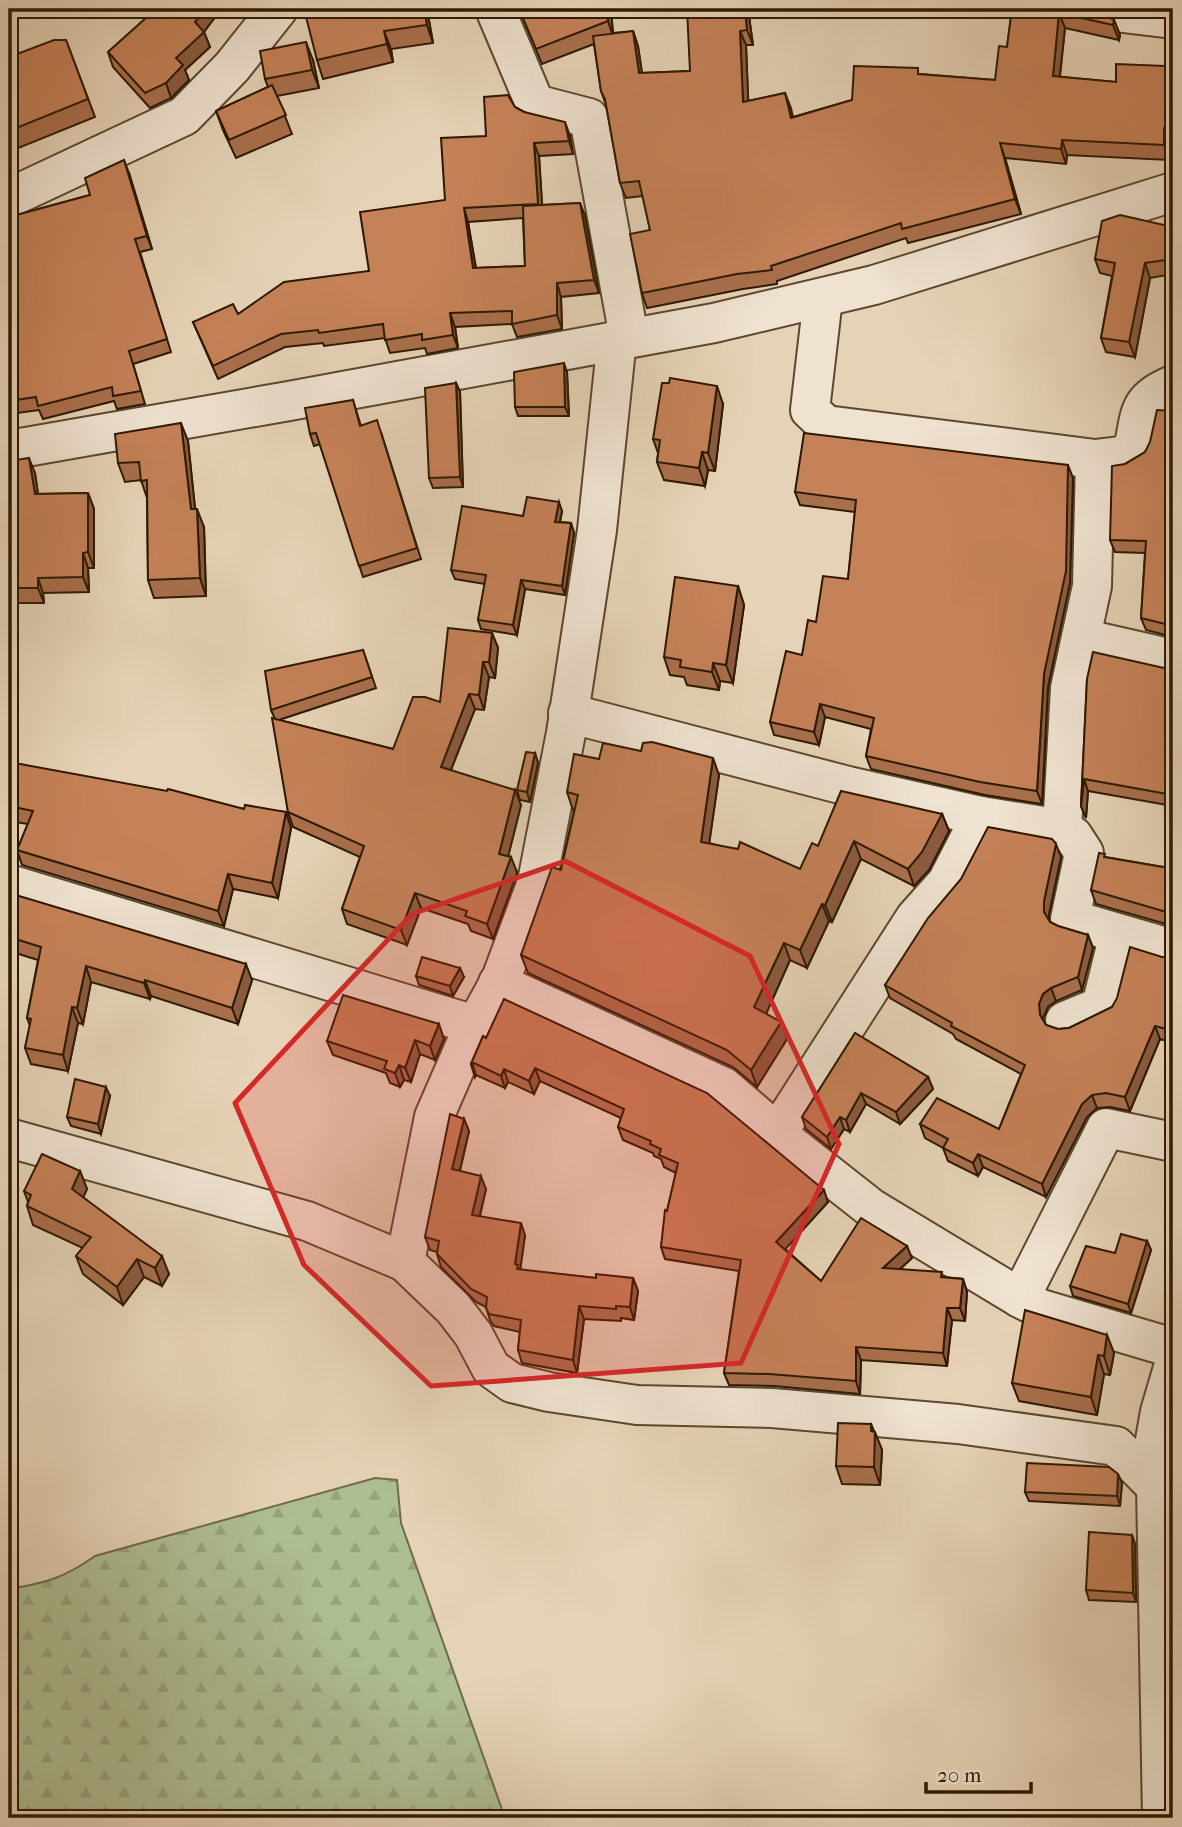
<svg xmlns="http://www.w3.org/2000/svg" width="1182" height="1827" font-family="'IM FELL French Canon',serif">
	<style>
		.forest { fill: url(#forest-firs); stroke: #6e6c4a; stroke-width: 2 }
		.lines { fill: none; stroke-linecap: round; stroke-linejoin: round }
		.minor-casing { stroke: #5b482e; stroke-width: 42 }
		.minor { stroke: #efe2d0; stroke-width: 38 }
		.wall { fill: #a96f4c; stroke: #2d1901; stroke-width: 2; fill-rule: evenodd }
		.shaded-wall { fill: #8a5a3e; stroke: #2d1901; stroke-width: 2 }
		.building { fill: #c58158; stroke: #2d1901; stroke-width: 2 }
		.marked { fill: #d62828; fill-opacity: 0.2; stroke: #d62828; stroke-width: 5; stroke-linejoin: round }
	</style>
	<defs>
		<pattern id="forest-firs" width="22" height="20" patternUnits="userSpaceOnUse" patternTransform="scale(1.75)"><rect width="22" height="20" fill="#aebe93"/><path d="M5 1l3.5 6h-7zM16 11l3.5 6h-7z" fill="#96a37d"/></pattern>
	</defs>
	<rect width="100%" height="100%" fill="#e6d3b7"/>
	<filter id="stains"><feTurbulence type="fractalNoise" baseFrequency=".00286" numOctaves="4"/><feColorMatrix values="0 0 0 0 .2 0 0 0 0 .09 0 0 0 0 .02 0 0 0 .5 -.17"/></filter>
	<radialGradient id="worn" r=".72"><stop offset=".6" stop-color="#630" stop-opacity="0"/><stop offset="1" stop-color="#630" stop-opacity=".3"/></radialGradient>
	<path class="forest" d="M 375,1478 L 397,1480 L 401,1523 L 505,1818 L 9,1818 L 9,1589 C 46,1583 64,1578 95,1556 Z"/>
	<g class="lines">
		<g class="minor-casing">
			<g id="minor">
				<polyline points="495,9 535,104 589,118 629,337"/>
				<polyline points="1123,9 1123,13 1173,19"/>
				<polyline points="9,198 184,116 232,67 278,9"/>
				<path d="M 823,298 L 810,410 L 826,425 L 1095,459 L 1120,456 L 1133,450 C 1141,414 1136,400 1173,385"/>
				<polyline points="9,450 289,401 714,323 874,285 1173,192"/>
				<polyline points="1081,638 1173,659"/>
				<polyline points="568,713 848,786 981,816"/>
				<polyline points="1062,829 1073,836 1084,853 1070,919 1173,949"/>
				<polyline points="9,884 475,1025"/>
				<polyline points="498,983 724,1087 791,1145 871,1208 1020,1298 1041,1309 1173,1348"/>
				<polyline points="1065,1021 1101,1006 1119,934"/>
				<polyline points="778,1132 915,918 947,882 981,816 1062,829 1070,688 1092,586 1095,459"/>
				<polyline points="9,1138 307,1221 405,1262 453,1308 473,1334 491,1368 512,1383 549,1392 637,1405 772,1408 958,1424 1116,1446 1173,1504"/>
				<polyline points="405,1262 434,1117 467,1041 501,979 537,882 566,733 597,530 617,339"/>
				<polyline points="1020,1298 1106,1128 1173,1142"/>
				<polyline points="1162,1818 1156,1486 1152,1457 1160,1412 1173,1368"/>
			</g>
		</g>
		<use href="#minor" class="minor"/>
	</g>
	<g class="wall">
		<polygon points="156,9 221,9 204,32 210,47 185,70 189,80 171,98 150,108 113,67 108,52"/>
		<polygon points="427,9 433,43 391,49 393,62 323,79 317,60"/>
		<polygon points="519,9 611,9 613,33 633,31 638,46 642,73 690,71 748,9 753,45 746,45 748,101 785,93 793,117 852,100 920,74 995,80 1007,47 1012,9 1102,12 1106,16 1114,20 1120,35 1119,40 1065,28 1060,77 1116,82 1165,66 1173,24 1173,143 1170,143 1169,160 1067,155 1066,164 1005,158 1021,214 908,243 906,238 777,281 777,284 743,289 647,308 642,293 650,230 643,196 626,198 620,183 606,105 601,91 594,44 542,64"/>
		<polygon points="66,40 95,117 11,151 9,144 9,57"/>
		<polygon points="313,60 319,88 277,96 292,134 236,158 223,130 216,111 268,87 265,79"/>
		<path d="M 515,107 L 570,136 L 573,154 L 539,156 L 542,205 L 580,203 L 585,216 L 599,293 L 561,297 L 562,329 L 517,337 L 512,324 L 455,327 L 458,348 L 427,354 L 425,348 L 390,353 L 385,338 L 324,346 L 323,343 L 285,347 L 218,379 L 193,322 L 238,314 L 369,271 L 445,200 L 486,136 ZM 523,218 L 525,266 L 476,268 L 468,222 Z"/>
		<polygon points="129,173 152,249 140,252 171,352 133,364 145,404 117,409 114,401 43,419 39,410 9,414 9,217 90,195"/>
		<polygon points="1173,227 1173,274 1150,278 1135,357 1106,352 1101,338 1112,276 1100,273 1095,259"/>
		<polygon points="567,372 569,416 518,416 515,407"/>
		<polygon points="456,383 460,392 463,487 433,488 429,478"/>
		<polygon points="353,400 361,426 381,432 421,559 363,577 320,444 314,446 310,434"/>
		<polygon points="723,404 715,471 708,470 705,486 664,480 657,462 658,453 653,439"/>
		<polygon points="1173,411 1173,637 1146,630 1141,618 1145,553 1115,552 1110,540 1125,464 1145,452"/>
		<polygon points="188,441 195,509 204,527 206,596 154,598 148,580 147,498 141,480 125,482 118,463"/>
		<polygon points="9,461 35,473 38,494 88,493 94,509 94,568 88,568 89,592 43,593 44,603 9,603"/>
		<polygon points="1073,478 1070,583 1048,687 1042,804 985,795 871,769 866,756 871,729 825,717 819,745 774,735 770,722 802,655 816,622 848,579 855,512 800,505 795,492"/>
		<polygon points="562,511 560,522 571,523 574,533 565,595 525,589 517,635 481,629 478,620 485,584 455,579 451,570 523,516"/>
		<polygon points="738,586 744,605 733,683 720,681 719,690 687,685 684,677 670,675 664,657"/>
		<polygon points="492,633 498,648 495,678 489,677 484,710 475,709 451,770 521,805 508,856 517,872 516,876 493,939 471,931 468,924 421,908 407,945 347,924 342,909 360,857 293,827 288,812 275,719 271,710 363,650 376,688 279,720 393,749 440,702"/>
		<polygon points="1164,668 1173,668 1173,806 1088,791 1086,818 1081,806 1087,679"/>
		<polygon points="535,753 538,763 530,802 520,800 517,790"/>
		<polygon points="599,759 719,775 709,843 800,869 818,846 942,814 949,831 929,870 914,886 861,859 832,922 829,921 807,968 790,960 766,1014 787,1039 757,1087 733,1067 528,973 521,955 561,870 574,810 573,810 567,792"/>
		<polygon points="9,762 244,809 286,812 291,828 278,898 233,889 224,926 22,865 17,850 28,824 9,821"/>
		<polygon points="1173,834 1173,926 1096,904 1091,890 1106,857 1169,868"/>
		<polygon points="1061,857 1049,914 1049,919 1050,922 1058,926 1088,935 1093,948 1082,990 1056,1001 1048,1007 1043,1018 1044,1021 1046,1025 1058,1029 1069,1028 1112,1007 1162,957 1173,957 1173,1043 1160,1039 1130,1111 1110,1107 1097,1108 1087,1117 1046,1197 983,1167 978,1176 948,1161 943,1148 925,1138 920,1124 999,1129 1021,1074 956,1039 953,1034 890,998 885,985"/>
		<polygon points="9,893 252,980 238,1024 151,996 150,999 91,982 83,1024 78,1023 68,1071 31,1064 25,1048 30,1026 27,1018 38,960 9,951"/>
		<polygon points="416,976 464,977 453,996 419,985"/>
		<polygon points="855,1033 928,1077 933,1089 900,1124 866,1104 850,1132 844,1129 831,1149 806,1129 802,1117"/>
		<polygon points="483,1036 828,1202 785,1249 821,1281 912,1258 900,1269 944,1277 963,1279 967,1292 965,1321 952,1320 947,1366 861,1360 860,1394 774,1386 729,1385 724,1373 739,1271 665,1259 661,1247 667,1211 676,1173 664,1167 661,1159 654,1156 653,1153 623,1140 618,1127 621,1118 540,1081 534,1094 508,1082 505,1088 476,1075 475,1077 471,1064"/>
		<polygon points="444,1039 435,1060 420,1054 411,1082 404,1080 400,1087 390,1083 386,1073 333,1055 327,1041"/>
		<polygon points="110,1096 101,1134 71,1126 67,1117"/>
		<polygon points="464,1119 469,1131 460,1171 486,1189 480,1216 525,1235 520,1270 596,1278 633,1278 638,1291 634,1320 621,1318 621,1321 584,1319 577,1373 522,1363 518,1350 520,1332 494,1326 490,1320 486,1307 476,1302 441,1267 437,1254 437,1252 430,1250 425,1237"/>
		<polygon points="80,1171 87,1189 83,1197 169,1274 162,1286 144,1277 123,1305 83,1274 76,1256 83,1248 33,1225 27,1206 28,1202 24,1191"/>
		<polygon points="1147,1241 1151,1250 1131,1313 1073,1296 1070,1286 1115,1253"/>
		<polygon points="1107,1335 1114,1353 1110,1375 1104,1374 1097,1415 1019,1401 1012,1383"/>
		<polygon points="871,1424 882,1450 880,1485 842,1484 836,1466"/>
		<polygon points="1122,1483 1120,1506 1029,1501 1025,1492"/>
		<polygon points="1132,1535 1135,1544 1136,1602 1089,1600 1086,1590"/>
	</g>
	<g class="shaded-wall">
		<polygon points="205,9 221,9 204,32 210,47 185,70 189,80 171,98 166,83 176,58 195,22"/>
		<polygon points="424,9 427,9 433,43 427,25"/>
		<polygon points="607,9 611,9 613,36 608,21"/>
		<polygon points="745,9 748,9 753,45 747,30"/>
		<polygon points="1059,13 1065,28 1058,91 1053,76"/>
		<polygon points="1114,20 1120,35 1119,40 1113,25"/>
		<polygon points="384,31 391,49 393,62 387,44"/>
		<polygon points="633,31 638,46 644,88 639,73"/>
		<polygon points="740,31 746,45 749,117 743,102"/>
		<polygon points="306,42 313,60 319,88 312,70"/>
		<polygon points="785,93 791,108 796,133 791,118"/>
		<polygon points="565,122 570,136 573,154 569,141"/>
		<polygon points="1164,128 1170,143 1169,160 1164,145"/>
		<polygon points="1062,140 1067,155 1066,164 1061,149"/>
		<polygon points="534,143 539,156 543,217 538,204"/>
		<polygon points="1000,143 1005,158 1021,214 1015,199"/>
		<polygon points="124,160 129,173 152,249 147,236"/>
		<polygon points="580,203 585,216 599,293 594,280"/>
		<polygon points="464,208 468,222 478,281 473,268"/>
		<polygon points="1145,263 1150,278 1135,357 1129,342"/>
		<polygon points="557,283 561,297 562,329 557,315"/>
		<polygon points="450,313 455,327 458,348 453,335"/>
		<polygon points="564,363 567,372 569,416 565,407"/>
		<polygon points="456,383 460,392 463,487 460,477"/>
		<polygon points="717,386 723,404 715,471 708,453"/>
		<polygon points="181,423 188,441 197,527 191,509"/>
		<polygon points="702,452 708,470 705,486 699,468"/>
		<polygon points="29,458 35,473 40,509 35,494"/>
		<polygon points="1068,465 1073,478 1070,583 1048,687 1042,804 1037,791 1044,674"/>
		<polygon points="88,493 94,509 94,568 88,552"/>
		<polygon points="559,502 562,511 558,531 555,522"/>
		<polygon points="197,509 204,527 206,596 200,578"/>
		<polygon points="571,523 574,533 565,595 562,586"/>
		<polygon points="83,553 88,568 89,592 83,577"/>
		<polygon points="38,578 43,593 44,603 38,588"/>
		<polygon points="521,580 525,589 517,635 513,625"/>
		<polygon points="738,586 744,605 733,683 726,665"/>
		<polygon points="492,633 498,648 495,678 489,662"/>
		<polygon points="483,662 489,677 484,710 479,695"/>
		<polygon points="713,663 720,681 719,690 712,672"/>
		<polygon points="9,681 11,687 9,706"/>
		<polygon points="469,694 475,709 446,782 441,767"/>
		<polygon points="820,704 825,717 819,745 814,732"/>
		<polygon points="535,753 538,763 530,802 527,792"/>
		<polygon points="713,758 719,775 707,859 701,842"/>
		<polygon points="1084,779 1088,791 1086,818 1081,806"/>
		<polygon points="515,790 521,805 505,869 499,854"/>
		<polygon points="286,812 291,828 278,898 272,883"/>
		<polygon points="942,814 949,831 929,870 914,886 908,869"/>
		<polygon points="854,841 861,859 832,922 825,905"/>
		<polygon points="1056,844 1061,857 1049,914 1049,926 1044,912 1044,901"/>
		<polygon points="511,857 517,872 516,876 493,939 487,924"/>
		<polygon points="228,874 233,889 224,926 218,911"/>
		<polygon points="415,893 421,908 407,945 401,930"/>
		<polygon points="822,904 829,921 807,968 800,950"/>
		<polygon points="1088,935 1093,948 1082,990 1078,977"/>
		<polygon points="784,943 790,960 761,1025 754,1007"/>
		<polygon points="246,964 252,980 238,1024 232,1008"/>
		<polygon points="86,966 91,982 83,1024 77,1008"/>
		<polygon points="460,968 464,977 453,996 450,986"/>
		<polygon points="145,980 151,996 150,999 144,983"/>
		<polygon points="1051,988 1056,1001 1048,1007 1043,1018 1045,1029 1040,1015 1039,1004 1043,994"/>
		<polygon points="72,1007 78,1023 68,1071 63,1055"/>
		<polygon points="781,1022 787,1039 757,1087 751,1070"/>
		<polygon points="439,1024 444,1039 435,1060 430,1046"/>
		<polygon points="1155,1026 1160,1039 1130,1111 1125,1097"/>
		<polygon points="415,1040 420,1054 411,1082 405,1068"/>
		<polygon points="472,1062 476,1075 475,1077 471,1064"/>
		<polygon points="399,1065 404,1080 400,1087 395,1073"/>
		<polygon points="535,1068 540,1081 534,1094 529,1081"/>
		<polygon points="504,1069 508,1082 505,1088 501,1076"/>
		<polygon points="928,1077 933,1089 900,1124 896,1112"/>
		<polygon points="106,1087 110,1096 101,1134 98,1124"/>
		<polygon points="861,1093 866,1104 850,1132 846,1120"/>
		<polygon points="1092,1095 1097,1108 1087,1117 1046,1197 1042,1184 1082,1104"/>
		<polygon points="840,1117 844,1129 831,1149 827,1137"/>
		<polygon points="464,1119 469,1131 457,1182 452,1169"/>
		<polygon points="978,1154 983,1167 978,1176 973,1163"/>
		<polygon points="80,1171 87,1189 79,1207 72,1189"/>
		<polygon points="481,1176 486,1189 477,1227 472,1215"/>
		<polygon points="824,1190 828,1202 781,1254 776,1242"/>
		<polygon points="521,1223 525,1235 520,1271 522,1277 515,1264"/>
		<polygon points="1147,1241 1151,1250 1131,1313 1128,1304"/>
		<polygon points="907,1246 912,1258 888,1280 883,1268"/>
		<polygon points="162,1256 169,1274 162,1286 155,1268"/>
		<polygon points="137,1259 144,1277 123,1305 117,1287"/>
		<polygon points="633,1278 638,1291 634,1320 630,1307"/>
		<polygon points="963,1279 967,1292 965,1321 960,1308"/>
		<polygon points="579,1306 584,1319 577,1373 573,1360"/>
		<polygon points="947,1308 952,1320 947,1366 943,1353"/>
		<polygon points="1107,1335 1114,1353 1110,1375 1104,1356"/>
		<polygon points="856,1347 861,1360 860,1394 856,1381"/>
		<polygon points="1098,1355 1104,1374 1097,1415 1091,1397"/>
		<polygon points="871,1424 875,1436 875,1432 882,1450 880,1485 874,1467"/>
		<polygon points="1118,1474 1122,1483 1120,1506 1117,1496"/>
		<polygon points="1132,1535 1135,1544 1136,1602 1133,1593"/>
	</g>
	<g class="building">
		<polygon points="156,9 205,9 195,22 204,32 176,58 183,65 166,83 145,93 108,52"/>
		<polygon points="304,9 424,9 427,25 384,31 387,44 317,60"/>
		<polygon points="519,9 607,9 608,21 536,49"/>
		<polygon points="687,9 745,9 747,30 740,31 743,102 785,93 791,118 852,100 854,66 918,68 918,74 995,80 999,46 1007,47 1012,9 1099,9 1106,16 1114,20 1113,25 1059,13 1053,76 1116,82 1116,64 1165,66 1172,25 1173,24 1173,129 1164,128 1164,145 1062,140 1061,149 1000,143 1015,199 902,229 901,223 771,266 772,270 737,274 642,293 630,234 650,230 639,181 620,183 605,99 601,91 593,36 633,31 639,73 690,71"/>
		<polygon points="54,40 66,40 88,99 9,131 9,57"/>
		<polygon points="306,42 312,70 265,79 260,51"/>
		<polygon points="272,85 286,115 229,140 216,111"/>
		<polygon points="508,95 515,107 524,112 565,122 569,141 534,143 538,204 464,208 473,268 525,266 523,206 580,203 594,280 557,283 557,315 512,324 512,311 450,313 453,335 422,340 422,334 385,340 383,324 319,333 318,330 281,334 213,366 193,322 233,304 238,314 284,282 369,271 360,212 445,200 441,138 486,136 484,97"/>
		<polygon points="124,160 147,236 135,239 167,339 129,351 141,391 113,396 112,387 38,406 36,397 9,401 9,217 90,195 85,178"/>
		<polygon points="1120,215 1173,227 1173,259 1145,263 1129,342 1101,338 1115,263 1095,259 1102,221"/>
		<polygon points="564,363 565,407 515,407 514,372"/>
		<polygon points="670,378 717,386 708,453 702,452 699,468 657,462 660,440 653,439 662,383 669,383"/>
		<polygon points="456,383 460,477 429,478 425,388"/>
		<polygon points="353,400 360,426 377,420 417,548 359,566 316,433 310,434 305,408"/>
		<polygon points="1157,410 1173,411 1173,626 1141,618 1146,541 1110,540 1112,466 1125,464 1145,452 1150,442"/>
		<polygon points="181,423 191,509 197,509 200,578 148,580 147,480 141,481 139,462 118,463 115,434"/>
		<polygon points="804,433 1068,465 1066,571 1044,674 1037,791 980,782 866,756 874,718 820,704 814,732 770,722 786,651 802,655 808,620 816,622 823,576 848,579 856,500 795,492"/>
		<polygon points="29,458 35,494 88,493 88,552 83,553 83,577 38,578 38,588 9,588 9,461"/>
		<polygon points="527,497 559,502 555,522 571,523 562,586 521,580 513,625 478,620 486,575 451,570 462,506 523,516"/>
		<polygon points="675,577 738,586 726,665 713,663 712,672 680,667 681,660 664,657"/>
		<polygon points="448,628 492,633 489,662 483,662 479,695 469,694 441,767 515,790 499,854 511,857 487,924 465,916 467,911 415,893 401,930 342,909 364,846 288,812 272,718 393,749 413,697 425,697 440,702"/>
		<polygon points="363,650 372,677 271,710 265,671"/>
		<polygon points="1093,652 1164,668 1173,668 1173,795 1084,779 1081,806 1087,679"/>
		<polygon points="652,742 713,758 701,842 738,849 740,842 800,869 812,843 818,846 841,791 942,814 922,852 908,869 854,841 825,905 822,904 800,950 784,943 754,1007 781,1022 751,1070 727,1050 521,955 552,867 561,870 578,795 567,792 574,754 599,759 603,743 641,751 643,743"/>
		<polygon points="526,752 535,753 527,792 517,790"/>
		<polygon points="9,762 167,791 168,789 244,809 245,805 286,812 272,883 228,874 218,911 17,850 33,811 9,806"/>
		<polygon points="988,827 1052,839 1056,844 1044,901 1044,912 1050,922 1058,926 1088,935 1078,977 1051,988 1043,994 1039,1004 1040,1015 1046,1025 1058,1029 1069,1028 1112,1007 1117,998 1130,947 1162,957 1173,957 1173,1031 1155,1026 1125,1097 1106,1093 1092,1095 1082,1104 1042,1184 978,1154 973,1163 943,1148 948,1139 920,1124 937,1098 999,1129 1025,1065 951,1026 952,1023 885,985 928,918 961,879"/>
		<polygon points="1173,834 1173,914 1091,890 1099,853 1105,854 1104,857 1169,868"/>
		<polygon points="9,893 246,964 232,1008 145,980 144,983 86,966 77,1008 72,1007 63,1055 25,1048 31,1019 27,1018 41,947 9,937"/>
		<polygon points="422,957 460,968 450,986 416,976"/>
		<polygon points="343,995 439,1024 430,1046 415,1040 405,1068 399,1065 395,1073 384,1069 387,1061 327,1041"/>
		<polygon points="504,999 707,1093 824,1190 776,1242 821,1281 861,1218 907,1246 883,1268 942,1272 941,1277 963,1279 960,1308 947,1308 943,1353 856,1347 856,1381 769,1374 724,1373 741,1260 661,1247 665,1210 667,1211 678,1163 659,1155 661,1149 650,1144 651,1141 618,1127 624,1109 535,1068 529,1081 504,1069 501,1076 472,1062 471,1064 483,1036 486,1038"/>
		<polygon points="855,1033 928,1077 896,1112 861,1093 846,1120 840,1117 827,1137 802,1117"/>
		<polygon points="75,1079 106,1087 98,1124 67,1117"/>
		<polygon points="450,1114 464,1119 452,1169 481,1176 472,1215 521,1223 515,1264 518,1265 517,1269 596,1278 596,1274 633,1278 630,1307 616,1306 616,1309 579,1306 573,1360 518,1350 521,1320 489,1314 486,1308 487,1297 471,1289 437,1254 439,1241 425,1237"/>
		<polygon points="42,1154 80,1171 72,1189 162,1256 155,1268 137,1259 117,1287 76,1256 91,1237 27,1206 31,1195 24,1191"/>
		<polygon points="1121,1234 1147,1241 1128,1304 1070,1286 1086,1246 1115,1253"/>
		<polygon points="1025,1310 1107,1335 1104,1356 1098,1355 1091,1397 1012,1383"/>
		<polygon points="838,1423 871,1424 871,1431 875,1432 874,1467 836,1466"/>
		<polygon points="1027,1463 1109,1467 1118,1474 1117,1496 1025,1492"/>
		<polygon points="1089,1532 1132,1535 1133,1593 1086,1590"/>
	</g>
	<path class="marked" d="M 565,861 L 750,956 L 839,1144 L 741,1363 L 431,1386 L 304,1265 L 235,1103 L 412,914 Z"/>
	<rect width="1182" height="1827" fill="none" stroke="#e6d3b7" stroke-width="35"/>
	<rect x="10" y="10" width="1161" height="1806" fill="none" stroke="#2d1901" stroke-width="3.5"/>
	<rect x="18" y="18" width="1147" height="1792" fill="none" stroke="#2d1901" stroke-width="2"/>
	<path d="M926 1782v10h105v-10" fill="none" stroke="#2d1901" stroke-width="3.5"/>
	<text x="937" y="1782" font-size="21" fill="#2d1901" stroke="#efe2d0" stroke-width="5" paint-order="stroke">20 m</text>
	<rect width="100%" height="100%" filter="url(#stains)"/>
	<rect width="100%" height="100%" fill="url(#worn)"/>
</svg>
